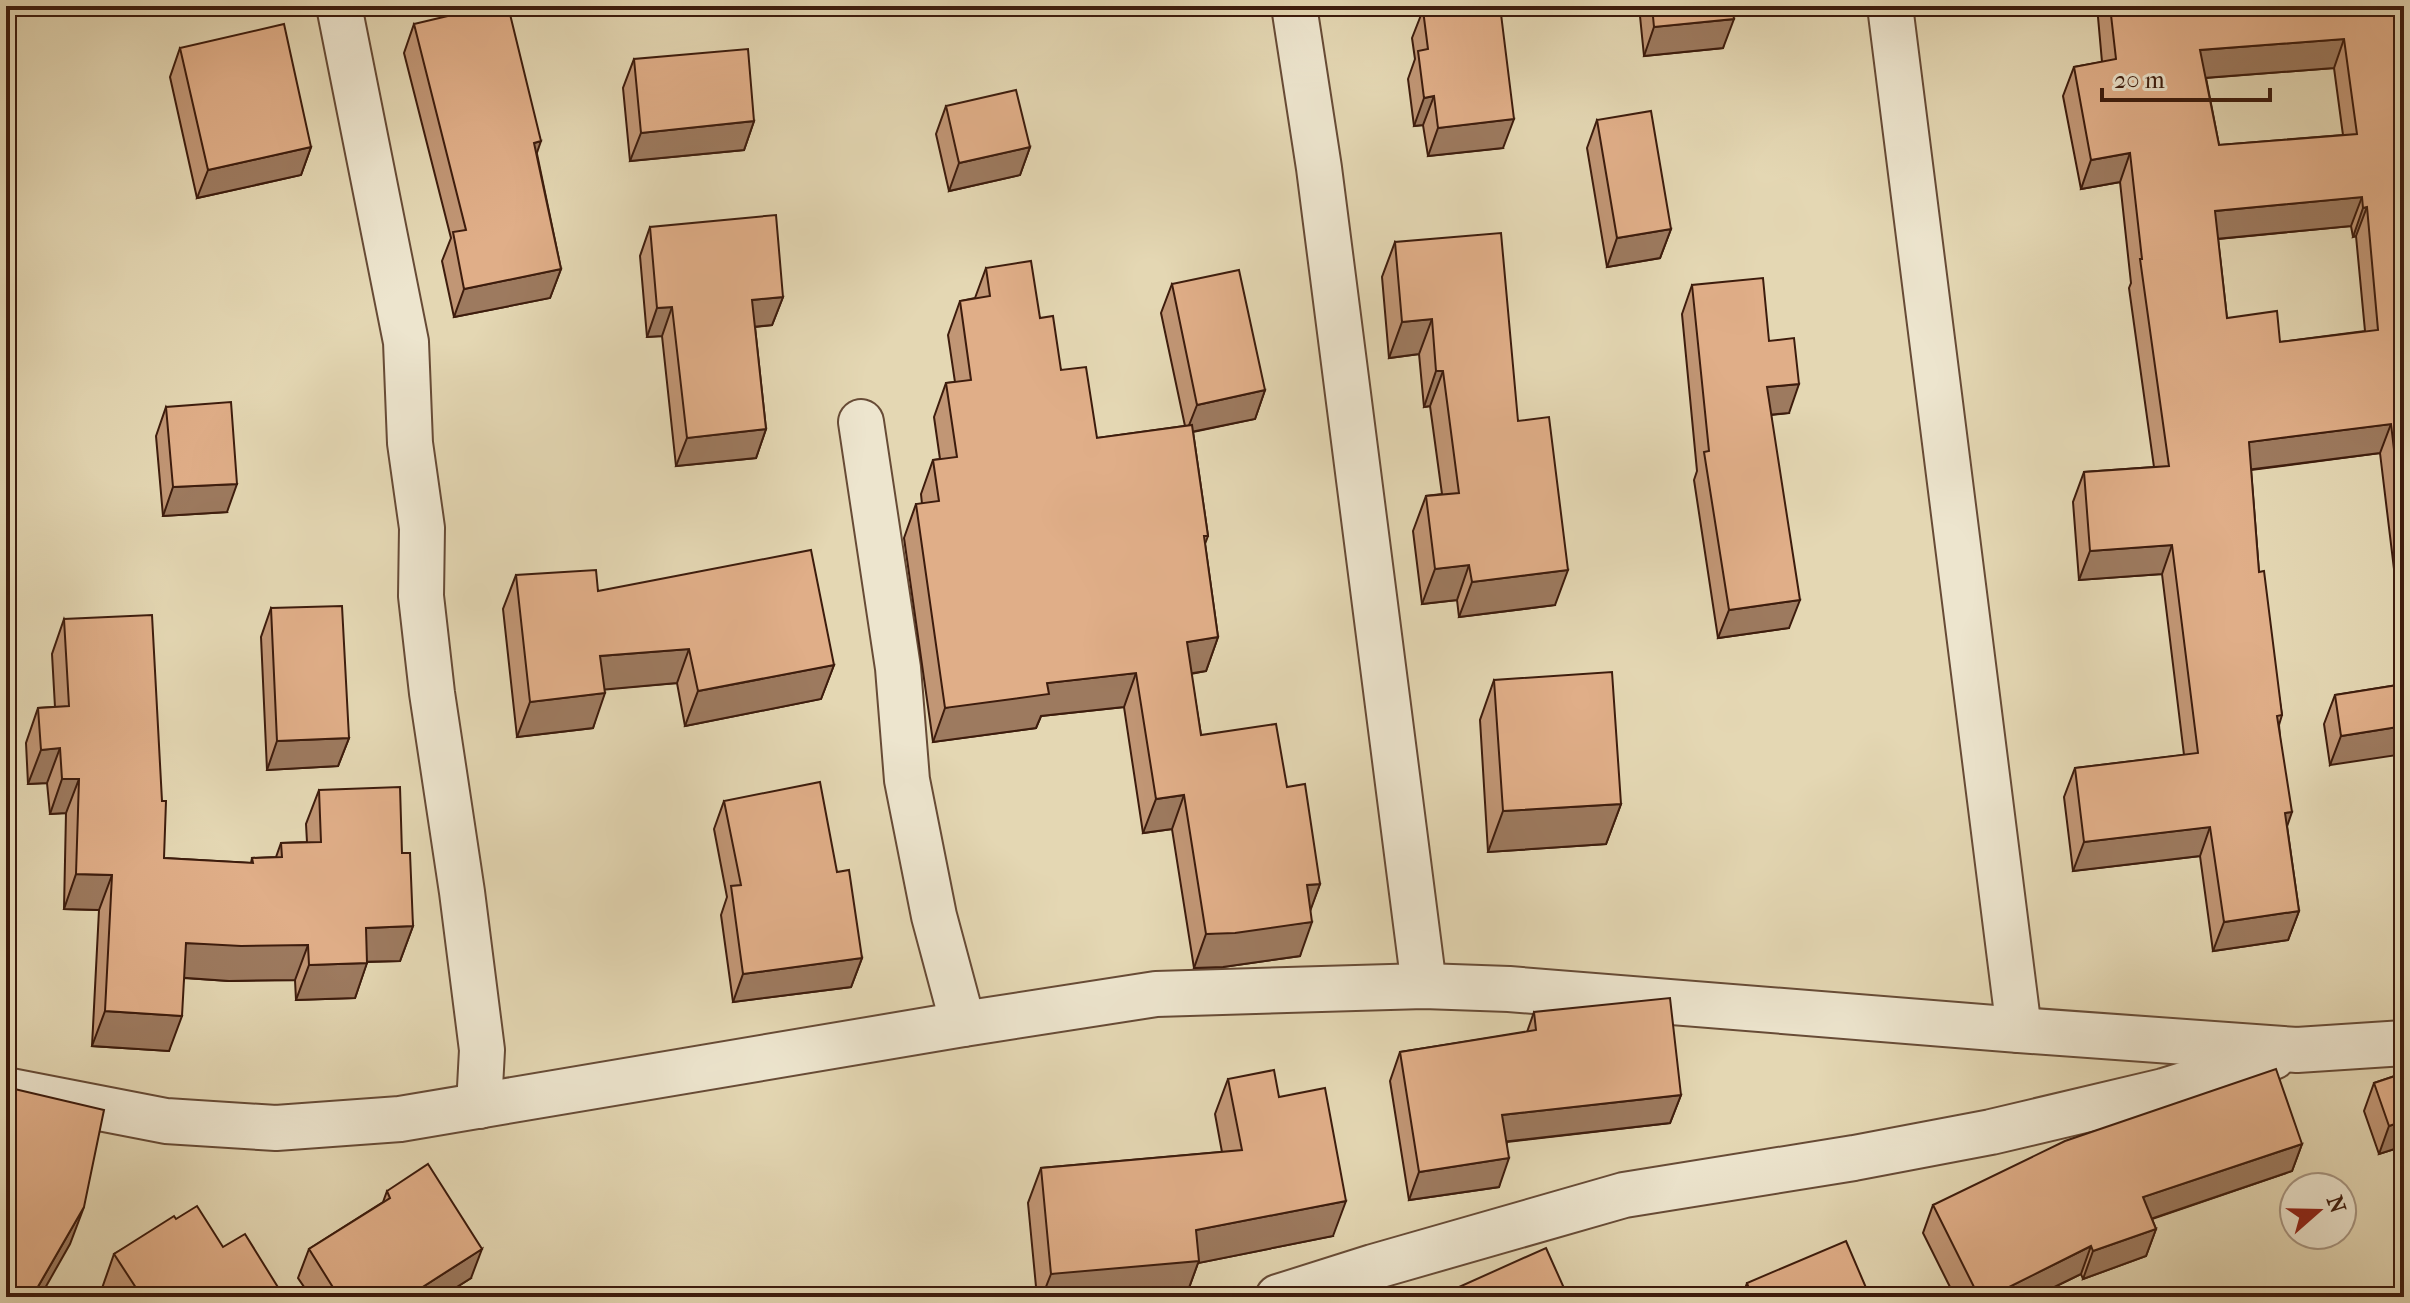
<svg xmlns="http://www.w3.org/2000/svg" width="2410" height="1303" font-family="'IM FELL French Canon',serif">
	<style>
		.lines { fill: none; stroke-linecap: round; stroke-linejoin: round }
		.street-casing { stroke: #674b36; stroke-width: 48 }
		.street { stroke: #ede5ce; stroke-width: 44 }
		.wall { fill: #c19675; stroke: #3d1c0d; stroke-width: 2; fill-rule: evenodd }
		.shaded-wall { fill: #9d7a5f; stroke: #3d1c0d; stroke-width: 2 }
		.building { fill: #e0ae88; stroke: #3d1c0d; stroke-width: 2; fill-rule: evenodd }
	</style>
	<rect width="100%" height="100%" fill="#e4d7b3"/>
	<filter id="stains"><feTurbulence type="fractalNoise" baseFrequency=".0025" numOctaves="4"/><feColorMatrix values="0 0 0 0 .2 0 0 0 0 .09 0 0 0 0 .02 0 0 0 .5 -.17"/></filter>
	<radialGradient id="worn" r=".72"><stop offset=".6" stop-color="#630" stop-opacity="0"/><stop offset="1" stop-color="#630" stop-opacity=".3"/></radialGradient>
	<g class="lines">
		<g class="street-casing">
			<g id="street">
				<polyline points="339,6 406,342 410,443 422,528 421,596 432,693 462,892 482,1050 479,1106"/>
				<polyline points="1294,6 1319,168 1424,986"/>
				<polyline points="1890,6 2019,1030"/>
				<polyline points="861,422 898,668 907,780 934,916 963,1024"/>
				<polyline points="6,1090 166,1121 276,1128 400,1119 963,1024 1156,994 1424,986 1509,989 2019,1030 2297,1050 2404,1043"/>
				<polyline points="1278,1297 1373,1267 1624,1195 1854,1158 1991,1132 2164,1091 2273,1057"/>
			</g>
		</g>
		<use href="#street" class="street"/>
	</g>
	<g class="wall">
		<polygon points="1639,6 1732,6 1723,48 1644,56"/>
		<path d="M 2097,6 L 2404,6 L 2404,652 L 2380,453 L 2251,470 L 2259,572 L 2282,715 L 2279,725 L 2287,826 L 2299,911 L 2288,940 L 2213,951 L 2200,856 L 2073,871 L 2064,797 L 2075,768 L 2184,755 L 2162,574 L 2079,580 L 2073,502 L 2084,472 L 2154,467 L 2129,288 L 2131,283 L 2120,182 L 2081,189 L 2063,96 L 2074,67 L 2102,62 ZM 2334,68 L 2343,135 L 2219,145 L 2206,78 ZM 2351,226 L 2353,237 L 2356,236 L 2365,331 L 2280,342 L 2227,318 L 2218,239 Z"/>
		<polygon points="1423,10 1503,148 1428,156 1423,125 1414,126 1408,79 1415,59 1412,38"/>
		<polygon points="414,24 537,154 561,269 550,298 454,317 442,261 451,238 404,53"/>
		<polygon points="180,48 311,147 301,175 197,198 170,77"/>
		<polygon points="634,59 754,121 744,150 630,161 623,88"/>
		<polygon points="946,106 1030,147 1020,175 949,191 936,134"/>
		<polygon points="1597,120 1671,229 1660,258 1607,267 1587,148"/>
		<polygon points="650,227 783,297 772,325 755,327 766,429 756,458 676,466 662,336 647,337 640,256"/>
		<polygon points="1395,242 1518,421 1555,605 1459,617 1457,600 1422,604 1413,531 1426,496 1442,494 1430,406 1424,407 1419,354 1389,358 1382,277"/>
		<polygon points="986,268 1040,318 1061,370 1097,438 1185,426 1161,313 1172,284 1265,390 1255,419 1193,432 1208,536 1205,544 1218,637 1206,671 1191,674 1201,735 1287,787 1320,884 1310,910 1300,956 1223,967 1194,968 1172,829 1143,833 1124,707 1041,716 1036,728 933,742 904,538 916,504 922,504 921,494 933,460 940,459 934,417 946,383 955,382 948,335 960,301 975,298"/>
		<polygon points="1692,285 1769,341 1789,413 1771,415 1789,628 1718,638 1694,480 1697,471 1682,314"/>
		<polygon points="166,407 227,512 163,516 156,436"/>
		<polygon points="516,575 598,591 834,665 821,699 685,726 677,683 604,689 593,728 517,737 503,609"/>
		<polygon points="271,608 349,738 338,766 267,770 261,637"/>
		<polygon points="64,619 164,858 251,863 252,858 276,857 281,843 307,842 306,824 319,790 402,853 413,926 400,961 367,962 355,998 296,1000 295,980 229,981 184,978 169,1051 92,1046 99,910 64,909 66,813 50,814 47,783 28,784 26,743 38,708 55,707 52,654"/>
		<polygon points="1494,680 1621,804 1606,844 1488,852 1480,720"/>
		<polygon points="2404,684 2330,765 2324,724 2335,695"/>
		<polygon points="724,801 837,872 862,958 851,987 733,1002 721,915 727,897 714,829"/>
		<polygon points="2404,869 2404,903 2401,878"/>
		<polygon points="1534,1012 1681,1095 1670,1123 1507,1142 1499,1187 1409,1200 1390,1081 1400,1052 1527,1032"/>
		<polygon points="2404,1073 2404,1146 2379,1154 2364,1111 2374,1083"/>
		<polygon points="1228,1079 1279,1097 1333,1236 1198,1263 1186,1296 1173,1297 1037,1297 1028,1203 1041,1168 1222,1152 1215,1114"/>
		<polygon points="2302,1144 2292,1171 2152,1219 2156,1229 2146,1256 2083,1279 2081,1274 2034,1297 1955,1297 1923,1233 1933,1205"/>
		<polygon points="387,1191 471,1278 441,1297 311,1297 298,1278 309,1249 383,1202"/>
		<polygon points="176,1219 223,1247 284,1297 101,1297 100,1294 114,1254"/>
		<polygon points="1747,1283 1870,1297 1742,1297"/>
	</g>
	<g class="shaded-wall">
		<polygon points="1734,19 1723,48 1644,56 1654,27"/>
		<polygon points="2344,39 2334,68 2190,79 2200,50"/>
		<polygon points="1434,96 1423,125 1414,126 1424,98"/>
		<polygon points="1514,119 1503,148 1428,156 1438,128"/>
		<polygon points="754,121 744,150 630,161 641,133"/>
		<polygon points="541,141 531,170 534,143"/>
		<polygon points="311,147 301,175 197,198 208,170"/>
		<polygon points="1030,147 1020,175 949,191 959,163"/>
		<polygon points="2130,153 2120,182 2081,189 2091,160"/>
		<polygon points="2362,197 2351,226 2205,240 2215,211"/>
		<polygon points="2367,207 2356,236 2353,237 2363,208"/>
		<polygon points="1671,229 1660,258 1607,267 1617,238"/>
		<polygon points="561,269 550,298 454,317 464,289"/>
		<polygon points="783,297 772,325 742,328 752,300"/>
		<polygon points="672,307 662,336 647,337 657,308"/>
		<polygon points="1432,319 1419,354 1389,358 1402,322"/>
		<polygon points="1436,371 1443,371 1430,406 1424,407"/>
		<polygon points="1799,384 1789,413 1757,416 1767,387"/>
		<polygon points="1265,390 1255,419 1186,433 1197,405"/>
		<polygon points="2391,424 2380,453 2238,471 2249,442"/>
		<polygon points="766,429 756,458 676,466 687,438"/>
		<polygon points="237,484 227,512 163,516 173,487"/>
		<polygon points="2172,545 2162,574 2079,580 2090,551"/>
		<polygon points="1469,565 1457,600 1422,604 1435,569"/>
		<polygon points="1568,570 1555,605 1459,617 1472,582"/>
		<polygon points="1800,600 1789,628 1718,638 1729,610"/>
		<polygon points="1218,637 1206,671 1174,676 1187,642"/>
		<polygon points="689,649 677,683 588,691 600,656"/>
		<polygon points="834,665 821,699 685,726 698,691"/>
		<polygon points="1136,673 1124,707 1041,716 1036,728 933,742 945,708 1047,683"/>
		<polygon points="605,693 593,728 517,737 530,702"/>
		<polygon points="2404,726 2404,754 2330,765 2341,736"/>
		<polygon points="349,738 338,766 267,770 277,741"/>
		<polygon points="60,748 47,783 28,784 41,750"/>
		<polygon points="62,779 79,779 66,813 50,814"/>
		<polygon points="1184,795 1172,829 1143,833 1156,799"/>
		<polygon points="1621,804 1606,844 1488,852 1503,811"/>
		<polygon points="2292,812 2282,841 2285,813"/>
		<polygon points="2210,827 2200,856 2073,871 2084,842"/>
		<polygon points="76,874 112,875 99,910 64,909"/>
		<polygon points="1320,884 1308,917 1307,885"/>
		<polygon points="2299,911 2288,940 2213,951 2224,922"/>
		<polygon points="1312,922 1300,956 1223,967 1194,968 1206,934"/>
		<polygon points="413,926 400,961 354,962 366,928"/>
		<polygon points="186,943 308,945 295,980 229,981 173,977"/>
		<polygon points="862,958 851,987 733,1002 743,974"/>
		<polygon points="367,963 355,998 296,1000 309,965"/>
		<polygon points="105,1011 182,1016 169,1051 92,1046"/>
		<polygon points="1681,1095 1670,1123 1492,1143 1502,1115"/>
		<polygon points="2404,1121 2404,1146 2379,1154 2389,1126"/>
		<polygon points="2302,1144 2292,1171 2133,1225 2143,1197"/>
		<polygon points="1509,1158 1499,1187 1409,1200 1419,1172"/>
		<polygon points="1346,1201 1333,1236 1198,1263 1186,1296 1173,1297 1042,1297 1051,1274 1196,1230"/>
		<polygon points="84,1207 70,1244 40,1297 32,1297"/>
		<polygon points="2156,1229 2146,1256 2083,1279 2093,1251"/>
		<polygon points="2091,1246 2081,1274 2034,1297 1989,1297"/>
		<polygon points="482,1249 471,1278 441,1297 407,1297"/>
	</g>
	<g class="building">
		<polygon points="490,6 508,6 541,141 534,143 561,269 464,289 453,232 466,230 414,24"/>
		<polygon points="1452,6 1500,6 1514,119 1438,128 1434,96 1424,98 1418,51 1428,49 1423,10"/>
		<polygon points="1652,6 1732,6 1734,19 1654,27"/>
		<path d="M 2110,6 L 2404,6 L 2404,534 L 2391,424 L 2249,442 L 2259,572 L 2264,571 L 2282,715 L 2277,716 L 2292,812 L 2285,813 L 2299,911 L 2224,922 L 2210,827 L 2084,842 L 2075,768 L 2198,753 L 2172,545 L 2090,551 L 2084,472 L 2169,466 L 2140,259 L 2142,259 L 2130,153 L 2091,160 L 2074,67 L 2116,59 ZM 2344,39 L 2357,134 L 2219,145 L 2200,50 ZM 2362,197 L 2363,208 L 2367,207 L 2378,330 L 2280,342 L 2277,311 L 2227,318 L 2215,211 Z"/>
		<polygon points="284,24 311,147 208,170 180,48"/>
		<polygon points="748,49 754,121 641,133 634,59"/>
		<polygon points="1016,90 1030,147 959,163 946,106"/>
		<polygon points="1651,111 1671,229 1617,238 1597,120"/>
		<polygon points="776,215 783,297 752,300 766,429 687,438 672,307 657,308 650,227"/>
		<polygon points="1501,233 1518,421 1549,417 1568,570 1472,582 1469,565 1435,569 1426,496 1459,493 1443,371 1436,371 1432,319 1402,322 1395,242"/>
		<polygon points="1031,261 1040,318 1053,316 1061,370 1086,367 1097,438 1192,425 1208,536 1204,536 1218,637 1187,642 1201,735 1276,724 1287,787 1305,784 1320,884 1307,885 1312,922 1235,933 1206,934 1184,795 1156,799 1136,673 1047,683 1049,694 945,708 916,504 939,501 933,460 957,457 946,383 971,380 960,301 990,296 986,268"/>
		<polygon points="1239,270 1265,390 1197,405 1172,284"/>
		<polygon points="1763,278 1769,341 1794,338 1799,384 1767,387 1800,600 1729,610 1704,452 1709,451 1692,285"/>
		<polygon points="231,402 237,484 173,487 166,407"/>
		<polygon points="811,550 834,665 698,691 689,649 600,656 605,693 530,702 516,575 596,570 598,591"/>
		<polygon points="342,606 349,738 277,741 271,608"/>
		<polygon points="152,615 162,801 166,801 164,858 253,863 252,858 282,857 281,843 321,842 319,790 400,787 402,853 410,853 413,926 366,928 367,963 309,965 308,945 241,946 186,943 182,1016 105,1011 112,875 76,874 79,779 62,779 60,748 41,750 38,708 69,706 64,619"/>
		<polygon points="1612,672 1621,804 1503,811 1494,680"/>
		<polygon points="2404,684 2404,726 2341,736 2335,695"/>
		<polygon points="820,782 837,872 849,870 862,958 743,974 731,886 741,885 724,801"/>
		<polygon points="1670,998 1681,1095 1502,1115 1509,1158 1419,1172 1400,1052 1536,1030 1534,1012"/>
		<polygon points="2276,1069 2302,1144 2143,1197 2156,1229 2093,1251 2091,1246 1989,1297 1979,1297 1933,1205 2065,1141"/>
		<polygon points="1274,1070 1279,1097 1325,1088 1346,1201 1196,1230 1199,1261 1051,1274 1041,1168 1242,1150 1228,1079"/>
		<polygon points="2404,1073 2404,1121 2389,1126 2374,1083"/>
		<polygon points="6,1087 104,1110 84,1207 32,1297 6,1297 6,1139 9,1134 6,1134"/>
		<polygon points="428,1164 482,1249 407,1297 339,1297 309,1249 390,1198 387,1191"/>
		<polygon points="197,1206 223,1247 245,1234 284,1297 142,1297 114,1254 174,1216 176,1219"/>
		<polygon points="1846,1241 1870,1297 1752,1297 1747,1283"/>
		<polygon points="1546,1248 1568,1297 1453,1297 1450,1291"/>
	</g>
	<rect width="2410" height="1303" fill="none" stroke="#e4d7b3" stroke-width="32"/>
	<rect x="8" y="8" width="2394" height="1287" fill="none" stroke="#3d1c0d" stroke-width="4"/>
	<rect x="16" y="16" width="2378" height="1271" fill="none" stroke="#3d1c0d" stroke-width="2"/>
	<g transform="translate(2318 1211) rotate(70)"><circle r="38" fill="#ede5ce" stroke="#a79581" stroke-width="2"/>
	<path d="M0-6L14 30L0 20L-14 30Z" fill="#8f2418"/>
	<text y="-12" font-size="22" font-weight="bold" text-anchor="middle" fill="#3d1c0d">N</text>
	</g>
	<path d="M2102 88v12h168v-12" fill="none" stroke="#3d1c0d" stroke-width="4"/>
	<text x="2114" y="88" font-size="24" fill="#3d1c0d" stroke="#ede5ce" stroke-width="6" paint-order="stroke">20 m</text>
	<rect width="100%" height="100%" filter="url(#stains)"/>
	<rect width="100%" height="100%" fill="url(#worn)"/>
</svg>
